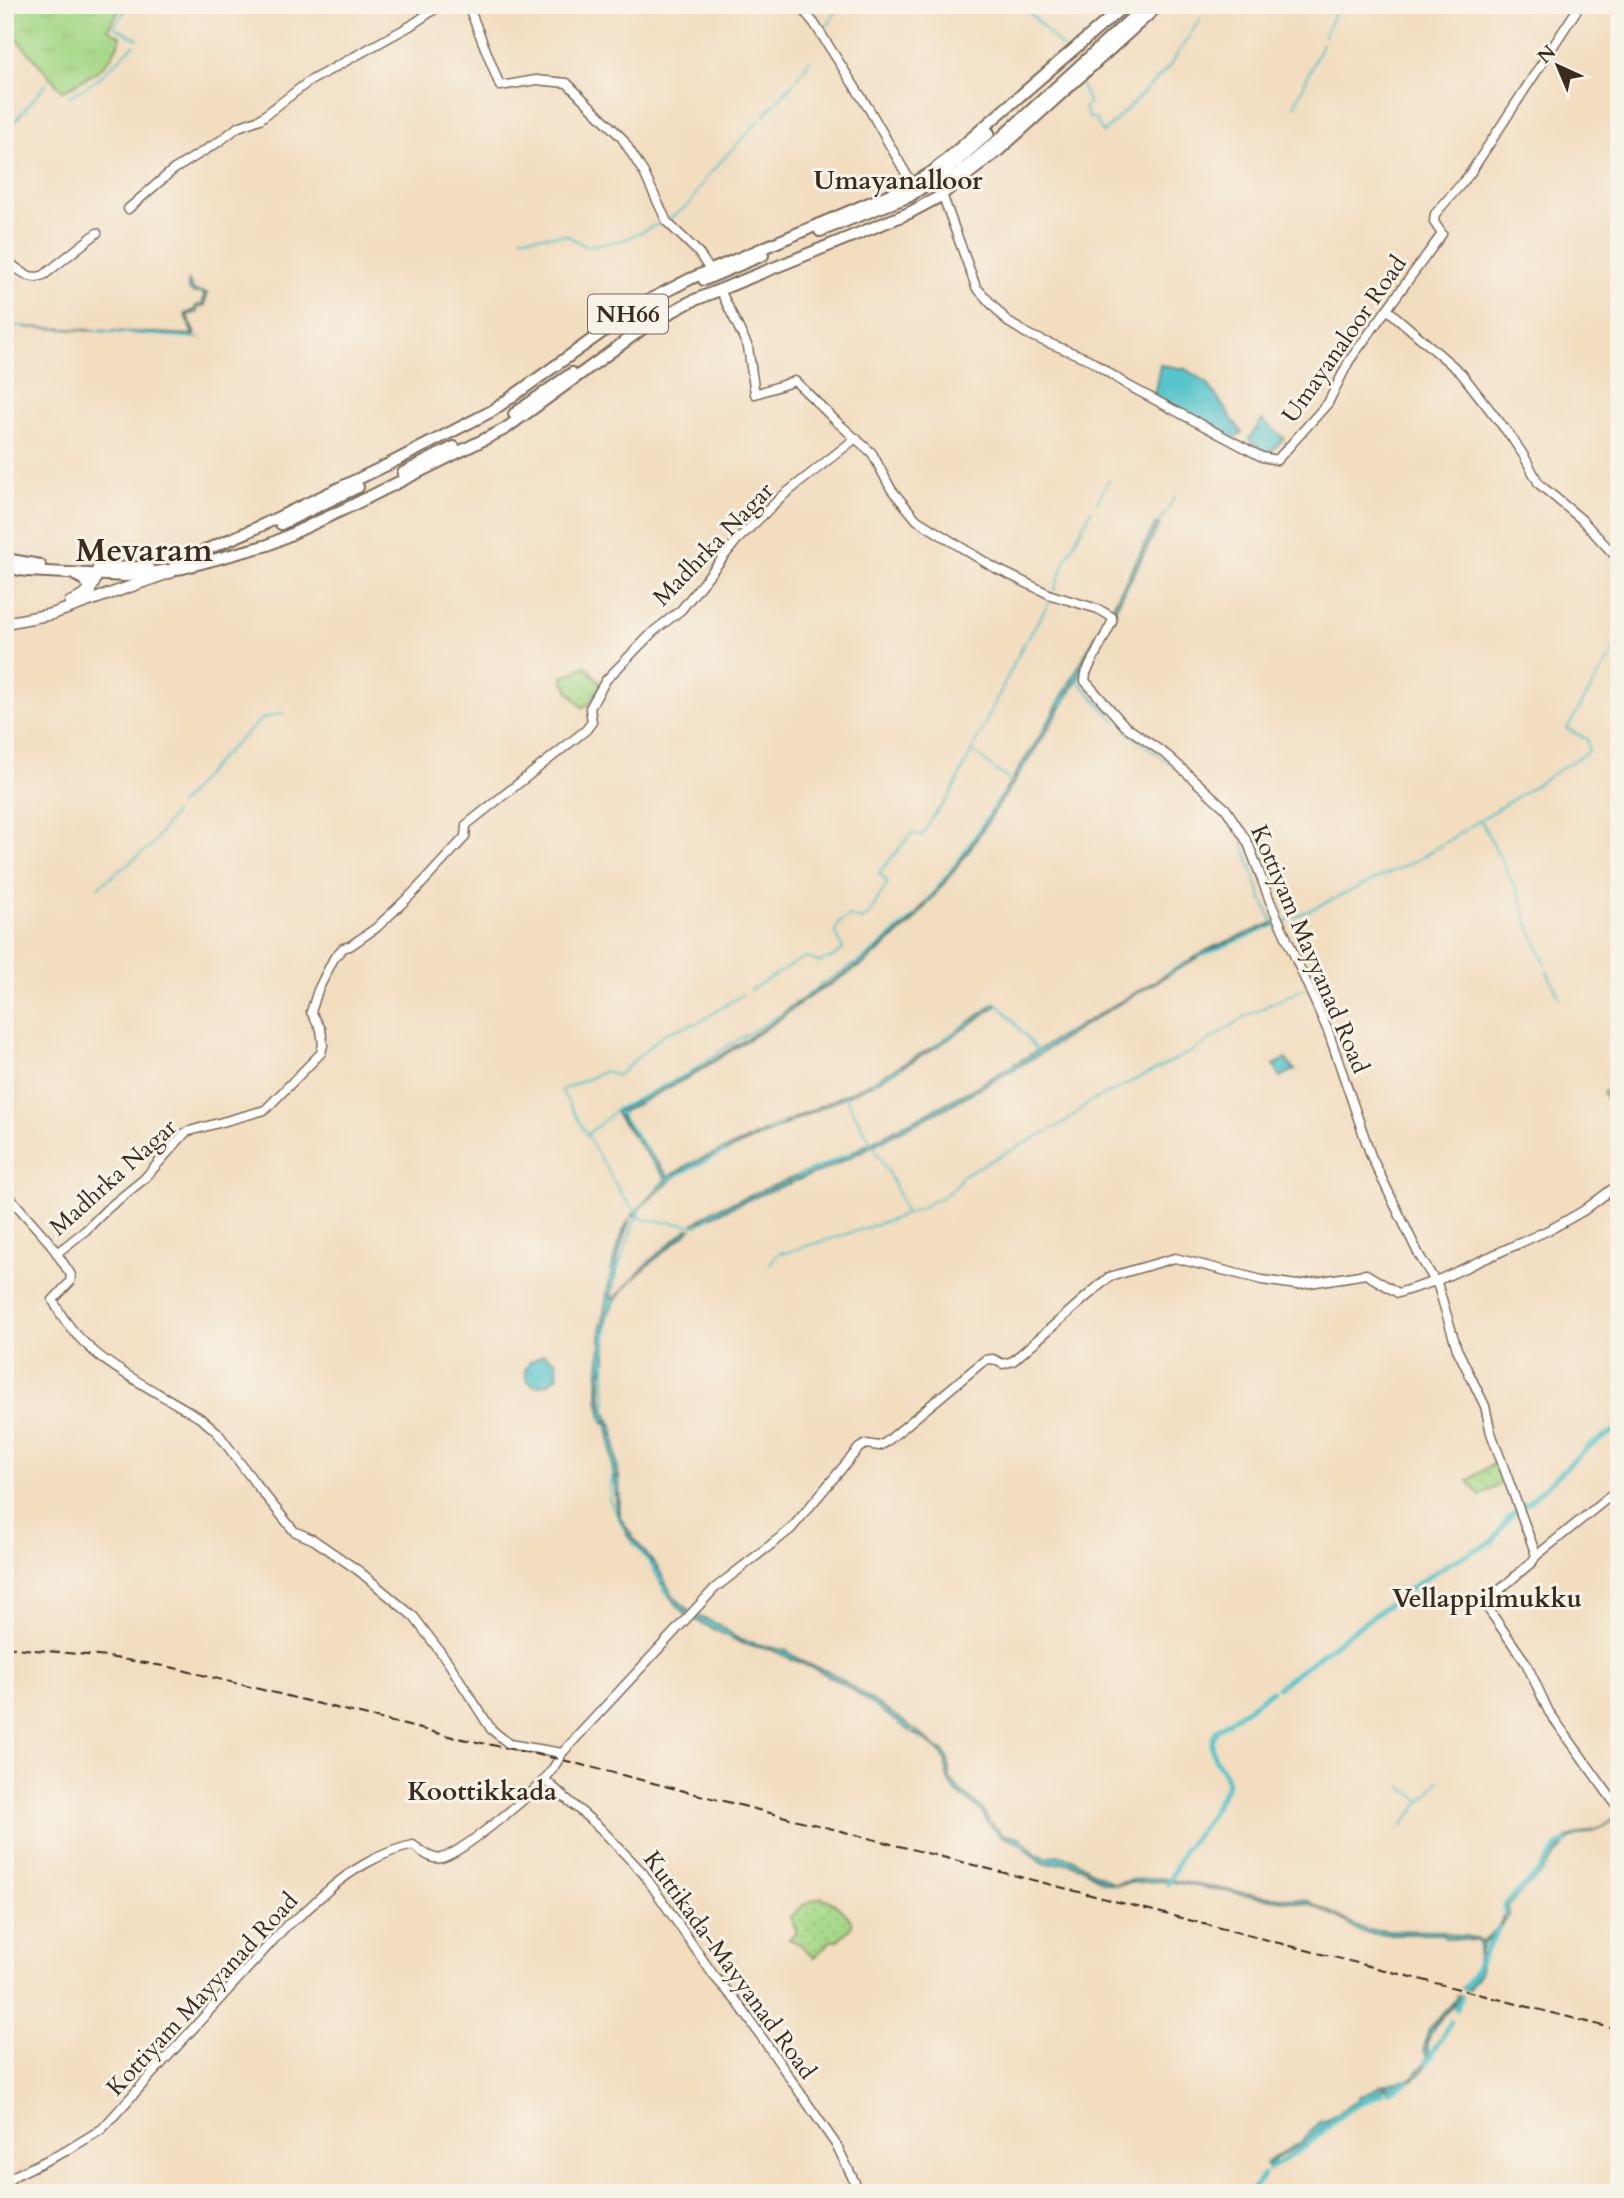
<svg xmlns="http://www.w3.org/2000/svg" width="1624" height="2198" font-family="Cardo,serif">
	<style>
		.grass { fill: url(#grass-tufts); stroke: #708152; stroke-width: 2 }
		.park { fill: url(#park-dots); stroke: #708152; stroke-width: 2 }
		.water { fill: #57c4cb; stroke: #497774; stroke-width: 2 }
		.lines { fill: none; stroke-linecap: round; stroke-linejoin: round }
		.stream { stroke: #57c4cb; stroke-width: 2 }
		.canal { stroke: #57c4cb; stroke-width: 5 }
		.secondary-casing { stroke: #7b6956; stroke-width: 11 }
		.primary-casing { stroke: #7b6956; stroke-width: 13 }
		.highway-casing { stroke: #7b6956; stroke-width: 14 }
		.secondary { stroke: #fff; stroke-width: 8 }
		.primary { stroke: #fff; stroke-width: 10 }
		.highway { stroke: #fff; stroke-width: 10 }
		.rail { stroke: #3b2a1e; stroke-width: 2; stroke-dasharray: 10 5; stroke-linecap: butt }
		.labels { text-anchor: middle; stroke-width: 6; stroke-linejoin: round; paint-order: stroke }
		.shield { fill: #f7f3e8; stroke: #73665b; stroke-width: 2 }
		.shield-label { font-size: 23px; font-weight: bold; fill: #3b2a1e }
		.street-label { font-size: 24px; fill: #3b2a1e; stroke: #f7f3e8 }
		.neighbourhood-label { font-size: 26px; font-weight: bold; fill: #3b2a1e; stroke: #f7f3e8 }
		.district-label { font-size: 32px; font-weight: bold; fill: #3b2a1e; stroke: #f7f3e8 }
	</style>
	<defs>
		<pattern id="grass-tufts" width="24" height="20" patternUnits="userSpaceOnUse" patternTransform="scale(1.75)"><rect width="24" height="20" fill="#a5d887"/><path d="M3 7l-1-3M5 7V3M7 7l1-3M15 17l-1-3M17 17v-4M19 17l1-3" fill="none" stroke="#8fba74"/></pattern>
		<pattern id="park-dots" width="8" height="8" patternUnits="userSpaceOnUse" patternTransform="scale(1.75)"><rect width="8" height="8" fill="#a5d887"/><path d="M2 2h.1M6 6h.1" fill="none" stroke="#8fba74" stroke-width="1.8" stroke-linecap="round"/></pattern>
	</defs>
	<rect width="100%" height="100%" fill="#f7f3e8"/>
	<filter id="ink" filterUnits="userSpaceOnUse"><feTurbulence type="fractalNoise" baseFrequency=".0143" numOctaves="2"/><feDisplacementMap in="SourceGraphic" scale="14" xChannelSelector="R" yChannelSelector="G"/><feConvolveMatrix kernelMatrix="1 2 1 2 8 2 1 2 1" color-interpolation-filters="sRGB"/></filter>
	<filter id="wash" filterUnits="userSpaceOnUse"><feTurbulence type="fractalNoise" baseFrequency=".00686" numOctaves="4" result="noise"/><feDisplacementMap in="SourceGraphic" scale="28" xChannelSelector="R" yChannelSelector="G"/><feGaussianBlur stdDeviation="1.57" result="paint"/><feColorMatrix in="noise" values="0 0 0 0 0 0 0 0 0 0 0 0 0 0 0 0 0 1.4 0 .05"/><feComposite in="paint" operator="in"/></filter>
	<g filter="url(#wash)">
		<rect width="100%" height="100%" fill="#f2ddbf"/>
		<path class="grass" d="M 7,5 L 122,5 L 108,29 L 121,37 C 109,71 91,75 62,91 L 5,25 L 5,7 Z"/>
		<g class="park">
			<polygon points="586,666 601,684 590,704 582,707 567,689 568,686 563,683 563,677"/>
			<polygon points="1619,1080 1619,1096 1609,1103 1603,1093"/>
			<polygon points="1492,1464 1505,1482 1480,1496 1468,1481"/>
			<path d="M 822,1897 C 833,1902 851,1914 852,1926 L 837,1941 L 830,1941 L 814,1958 L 800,1944 L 789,1939 L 797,1931 L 790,1917 L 804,1904 Z"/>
		</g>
		<g class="water">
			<polygon points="188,280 194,291 207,293 205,305 197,307 197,312 187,315 195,335 194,336 23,327 193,335 185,314 195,310 196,306 203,304 204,295 201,292 193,293 188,289"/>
			<polygon points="1160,365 1185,369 1207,383 1242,433 1233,438 1154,396"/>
			<polygon points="1262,420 1284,438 1267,456 1249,439"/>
			<polygon points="1156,523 1159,525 1114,611 1111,610"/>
			<polygon points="1106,617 1109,619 1079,677 1042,739 965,857 912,923 864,964 806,999 774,1023 693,1075 622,1112 620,1116 669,1177 689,1164 749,1139 868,1084 936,1045 996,1003 998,1005 940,1045 880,1080 770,1132 682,1171 643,1205 634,1216 632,1216 666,1179 616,1114 616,1111 692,1073 773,1022 790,1007 862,962 909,923 964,855 1042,733"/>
			<polygon points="1275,922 1276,924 1216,948 1192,961 1109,1010 1040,1054 947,1107 831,1167 752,1198 692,1225 714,1210 839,1159 967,1092 1211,948"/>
			<polygon points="1285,1059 1295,1070 1280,1077 1274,1065"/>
			<path d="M 630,1218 L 619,1253 L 611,1298 L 616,1297 L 651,1260 L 687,1229 L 691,1229 C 664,1254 617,1284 606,1320 L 603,1319 C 609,1287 612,1246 630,1218 Z"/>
			<path d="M 606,1322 L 606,1358 L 602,1374 L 601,1391 L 603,1406 L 614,1430 L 618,1473 L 613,1473 L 610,1436 L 607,1421 L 604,1423 C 591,1388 604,1358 601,1323 Z"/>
			<polygon points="544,1354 556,1361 558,1376 548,1384 535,1386 527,1380 525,1370 529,1363"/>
			<polygon points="614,1476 619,1476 620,1517 634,1539 658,1568 671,1593 689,1611 686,1615 665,1591 650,1562 627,1535 617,1510"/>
			<polygon points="693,1614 719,1625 740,1640 787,1651 805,1663 832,1673 913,1728 910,1731 845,1685 823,1673 772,1650 743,1644 690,1617"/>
			<path d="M 916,1730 L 939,1750 L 942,1750 L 948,1758 L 950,1779 L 965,1795 L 981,1807 L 990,1822 L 1004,1835 L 1019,1837 L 1036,1854 L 1043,1856 L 1048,1858 L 1056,1855 L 1073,1859 L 1110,1882 L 1114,1884 L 1129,1881 L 1129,1883 C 1098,1890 1100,1873 1075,1865 C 1064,1860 1053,1866 1044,1863 C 1033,1859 1028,1848 1019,1843 C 1007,1837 1002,1839 992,1827 C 986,1821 982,1810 976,1806 C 966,1799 958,1795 951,1785 C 945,1777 948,1769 945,1760 C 943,1752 921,1737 913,1733 Z"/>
			<polygon points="1619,1816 1605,1826 1572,1838 1565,1844 1541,1873 1508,1905 1509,1916 1505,1914 1505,1905 1541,1872 1555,1850 1568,1838 1601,1827"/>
			<polygon points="1159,1878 1269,1897 1269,1899 1167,1881 1130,1883 1131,1880"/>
			<path d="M 1271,1897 L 1307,1900 L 1365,1930 L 1441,1931 C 1453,1939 1470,1933 1482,1942 L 1499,1927 L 1503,1917 L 1506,1918 L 1500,1928 L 1484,1943 L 1480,1952 L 1480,1973 L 1468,1990 L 1462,1988 L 1475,1974 L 1480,1946 L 1478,1941 L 1446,1938 L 1441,1934 L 1374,1934 L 1360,1932 L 1343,1920 L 1311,1904 L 1271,1899 Z"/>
			<path d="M 1457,1995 L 1462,1996 C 1450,2011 1419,2033 1430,2055 C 1424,2079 1408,2083 1386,2088 L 1386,2084 L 1410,2079 L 1424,2065 L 1427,2056 L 1424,2050 L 1428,2030 L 1457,1998 Z"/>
			<polygon points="1384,2084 1384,2089 1332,2120 1302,2145 1278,2157 1267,2167 1265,2164 1268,2161 1301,2142 1321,2120 1323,2122 1358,2100 1358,2097"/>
		</g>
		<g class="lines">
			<g class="stream">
				<polyline points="128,5 114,27 138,39"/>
				<polyline points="1022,5 1063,48"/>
				<polyline points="1204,13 1209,5"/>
				<polyline points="828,25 836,12"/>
				<polyline points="1324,36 1338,5"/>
				<polyline points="798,78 810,60"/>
				<polyline points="1080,84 1089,104 1084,108 1089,118 1095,118 1103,133 1169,67 1201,18"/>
				<polyline points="68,97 97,80 134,45"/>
				<polyline points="1294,107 1322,44"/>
				<polyline points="764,116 794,82"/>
				<polyline points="5,133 46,84"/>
				<polyline points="669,219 690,204 707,176 760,120"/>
				<polyline points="522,237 566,235 586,246 624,240 660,223"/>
				<polyline points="5,325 23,326"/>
				<polyline points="95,331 199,338"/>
				<polyline points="1097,502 1109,480"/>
				<polyline points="1160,523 1175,496"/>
				<polyline points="1054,591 1066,559 1092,509"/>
				<polyline points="1078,681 1117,723"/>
				<polyline points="1062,704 1068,694"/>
				<polyline points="1126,731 1175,767"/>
				<polyline points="972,751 1011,782"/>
				<polyline points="1018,776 1026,763"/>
				<polyline points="1212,802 1229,821"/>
				<polyline points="179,805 221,757 262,719 283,713"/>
				<polyline points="1481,821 1521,898 1524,913 1545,964"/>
				<path d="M 1242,841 C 1251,865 1264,914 1280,932"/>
				<polyline points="98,887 151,846 174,813"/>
				<polyline points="925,903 959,859 997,802"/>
				<polyline points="1284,922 1419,859 1589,751 1587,739 1567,729 1619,642"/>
				<polyline points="1199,957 1272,927"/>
				<polyline points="1547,971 1560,999"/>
				<polyline points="1167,973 1184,963"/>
				<polyline points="750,990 805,957 819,962 833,957 843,949 835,931 840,922 849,916 862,920 868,916 888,882 879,873 912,833 922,836 932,818 950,796 1021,649 1051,600"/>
				<polyline points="804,997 823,983 867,956 917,913"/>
				<polyline points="997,1005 999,1004 1038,1051"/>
				<polyline points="932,1047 971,1022"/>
				<polyline points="872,1083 901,1067"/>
				<path d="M 845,1096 C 865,1135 891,1170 905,1212"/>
				<polyline points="620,1113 656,1162"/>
				<polyline points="767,1131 781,1125"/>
				<polyline points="588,1134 617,1109 687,1074 732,1043 780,1015"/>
				<polyline points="797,1177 853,1152"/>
				<polyline points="670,1179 724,1152"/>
				<polyline points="710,1217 698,1226 643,1219 623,1197 561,1090 606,1071 617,1076 665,1033 700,1022 743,994"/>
				<path d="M 770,1264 L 779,1252 L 785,1253 C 836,1235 905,1222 949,1192 C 955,1188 959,1181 963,1175 L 1066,1122 L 1090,1102 L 1193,1051 L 1246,1016 L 1305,988"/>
				<polyline points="612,1287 634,1223 643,1204"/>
				<polyline points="605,1353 608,1314"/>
				<polyline points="605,1362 606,1409"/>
				<polyline points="613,1473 609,1499 623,1527"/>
				<polyline points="632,1541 654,1569 661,1582"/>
				<polyline points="663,1587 668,1595"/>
				<polyline points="1401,1786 1421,1801"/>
				<polyline points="1402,1826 1439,1780"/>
			</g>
			<g class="canal">
				<polyline points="1278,1687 1405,1592 1448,1564 1493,1541 1509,1517 1530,1501 1588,1447 1619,1428"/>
				<path d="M 1168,1884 L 1183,1851 L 1204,1826 L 1228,1784 C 1227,1766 1201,1756 1217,1730 L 1272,1691"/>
				<polyline points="1505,1912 1505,1905 1540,1871 1558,1846 1566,1842"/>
				<polyline points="1465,1988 1498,1929"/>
				<polyline points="1456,2009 1461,1998"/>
				<polyline points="1426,2063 1451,2022"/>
				<polyline points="1388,2091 1407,2082"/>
				<polyline points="1269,2169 1306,2146 1346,2111 1382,2093"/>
				<polyline points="1250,2193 1264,2175"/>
			</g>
		</g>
	</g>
	<g filter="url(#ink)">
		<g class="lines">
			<g class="secondary-casing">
				<g id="secondary">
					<polyline points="468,5 500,86 536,80 567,83 622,138 644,173 667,222 698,252 710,270"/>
					<polyline points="799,5 814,23 869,109 912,184"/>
					<polyline points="942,194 976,287 1008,322 1029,335 1088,359 1127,385 1262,457 1277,460 1328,403 1349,361 1442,234 1434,222 1435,214 1469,175 1580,5"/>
					<polyline points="128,209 173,170 220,141 238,127 260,119 308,82 410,26 441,5"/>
					<path d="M 5,259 C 17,268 29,282 44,275 L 97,233"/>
					<polyline points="720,290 748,347 755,394 795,381 837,422 872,453 891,489 917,520 993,567 1051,595 1098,609 1112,617 1112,622 1086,673 1085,681 1125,726 1168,756 1226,809 1248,843 1270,901 1328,1031 1371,1156 1419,1255 1438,1286 1457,1349 1485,1406 1491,1433 1535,1552 1536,1556 1532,1562 1484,1603 1526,1663 1549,1712 1619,1809"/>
					<polyline points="1388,310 1461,373 1512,438 1524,456 1539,484 1581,519 1619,560"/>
					<path d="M 5,1192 L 50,1243 L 71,1275 L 70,1282 L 53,1300 C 82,1361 149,1385 203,1420 L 217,1432 L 255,1483 L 294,1531 L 314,1540 L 359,1571 L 414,1617 L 448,1662 L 491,1729 L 509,1744 L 562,1753"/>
					<polyline points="57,1253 86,1230 107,1209 144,1179 186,1132 265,1110 321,1053 323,1045 321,1029 311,1012 318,990 334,958 343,948 350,946 376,928 415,891 465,837 466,825 586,730 592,722 590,708 606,680 654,631 681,610 737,540 762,516 780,498 856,438"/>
					<polyline points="1536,1556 1619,1489"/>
					<polyline points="545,1780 600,1828 643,1873 714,1976 738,2003 837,2146 860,2193"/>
					<path d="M 5,2183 L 16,2175 L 66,2151 L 102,2129 L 287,1925 C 302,1916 312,1904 325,1893 C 349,1871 381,1852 413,1845 C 420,1850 432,1861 441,1858 C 462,1853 528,1797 544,1780 C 551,1772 557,1763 562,1753 L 715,1588 L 791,1529 L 859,1448 L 866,1444 L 879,1446 L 885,1443 L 985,1360 L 993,1359 L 1003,1364 L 1013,1361 L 1109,1277 L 1175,1258 L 1262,1280 L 1297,1285 L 1366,1274 L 1398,1293 L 1436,1281 L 1553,1228 L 1583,1211 L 1619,1184"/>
				</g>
			</g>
			<g class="primary-casing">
				<g id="primary">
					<path d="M 70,602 C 89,595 95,588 98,568"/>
					<polyline points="5,623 52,614 172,572"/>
				</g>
			</g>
			<g class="highway-casing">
				<g id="highway">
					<polyline points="947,183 1004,135 1146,5"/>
					<polyline points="820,231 910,196 945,172 989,133"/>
					<polyline points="704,280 763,255"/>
					<polyline points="514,414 572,373"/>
					<polyline points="403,473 454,447"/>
					<polyline points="281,524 358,487"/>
					<polyline points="5,559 40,565"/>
					<polyline points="175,563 252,530 387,465 492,411 618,321 651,299 690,279 909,186 932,172 1125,5"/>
					<polyline points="5,567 27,571 127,576 183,568 268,545 349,507 505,429 649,324 690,302 909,213 937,198 998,151 1159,5"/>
					<polyline points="102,568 148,567"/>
					<path d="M 75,575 C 84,579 89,582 90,592"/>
				</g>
			</g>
			<use href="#secondary" class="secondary"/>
			<use href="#primary" class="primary"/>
			<use href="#highway" class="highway"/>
			<polyline class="rail" points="5,1647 108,1657 170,1667 453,1737 559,1759 1619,2030"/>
		</g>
	</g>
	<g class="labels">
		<rect class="shield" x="588" y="294.5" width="80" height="39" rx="5"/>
		<g class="shield-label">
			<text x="628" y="322">NH66</text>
		</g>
		<g class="street-label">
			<text transform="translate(1344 339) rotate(-55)" y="8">Umayanaloor Road</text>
			<text transform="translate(713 544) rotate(-46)" y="8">Madhrka Nagar</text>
			<text transform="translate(1310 949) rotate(67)" y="8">Kottiyam Mayyanad Road</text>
			<text transform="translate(113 1177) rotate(-42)" y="8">Madhrka Nagar</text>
			<text transform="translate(730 1965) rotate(54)" y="8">Kuttikada-Mayyanad Road</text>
			<text transform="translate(202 1994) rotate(-47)" y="8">Kottiyam Mayyanad Road</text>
		</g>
		<g class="neighbourhood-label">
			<text x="898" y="189">Umayanalloor</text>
			<text x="1487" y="1607">Vellappilmukku</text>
			<text x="482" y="1800">Koottikkada</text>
		</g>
		<g class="district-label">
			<text x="144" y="561">Mevaram</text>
		</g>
	</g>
	<rect width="1624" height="2198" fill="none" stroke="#f7f3e8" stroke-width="28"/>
	<g transform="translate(1558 66) rotate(316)" stroke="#f7f3e8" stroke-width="5" paint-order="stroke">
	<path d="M0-5L12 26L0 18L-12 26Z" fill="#3b2a1e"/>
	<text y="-10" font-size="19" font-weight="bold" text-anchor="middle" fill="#3b2a1e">N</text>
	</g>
</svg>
